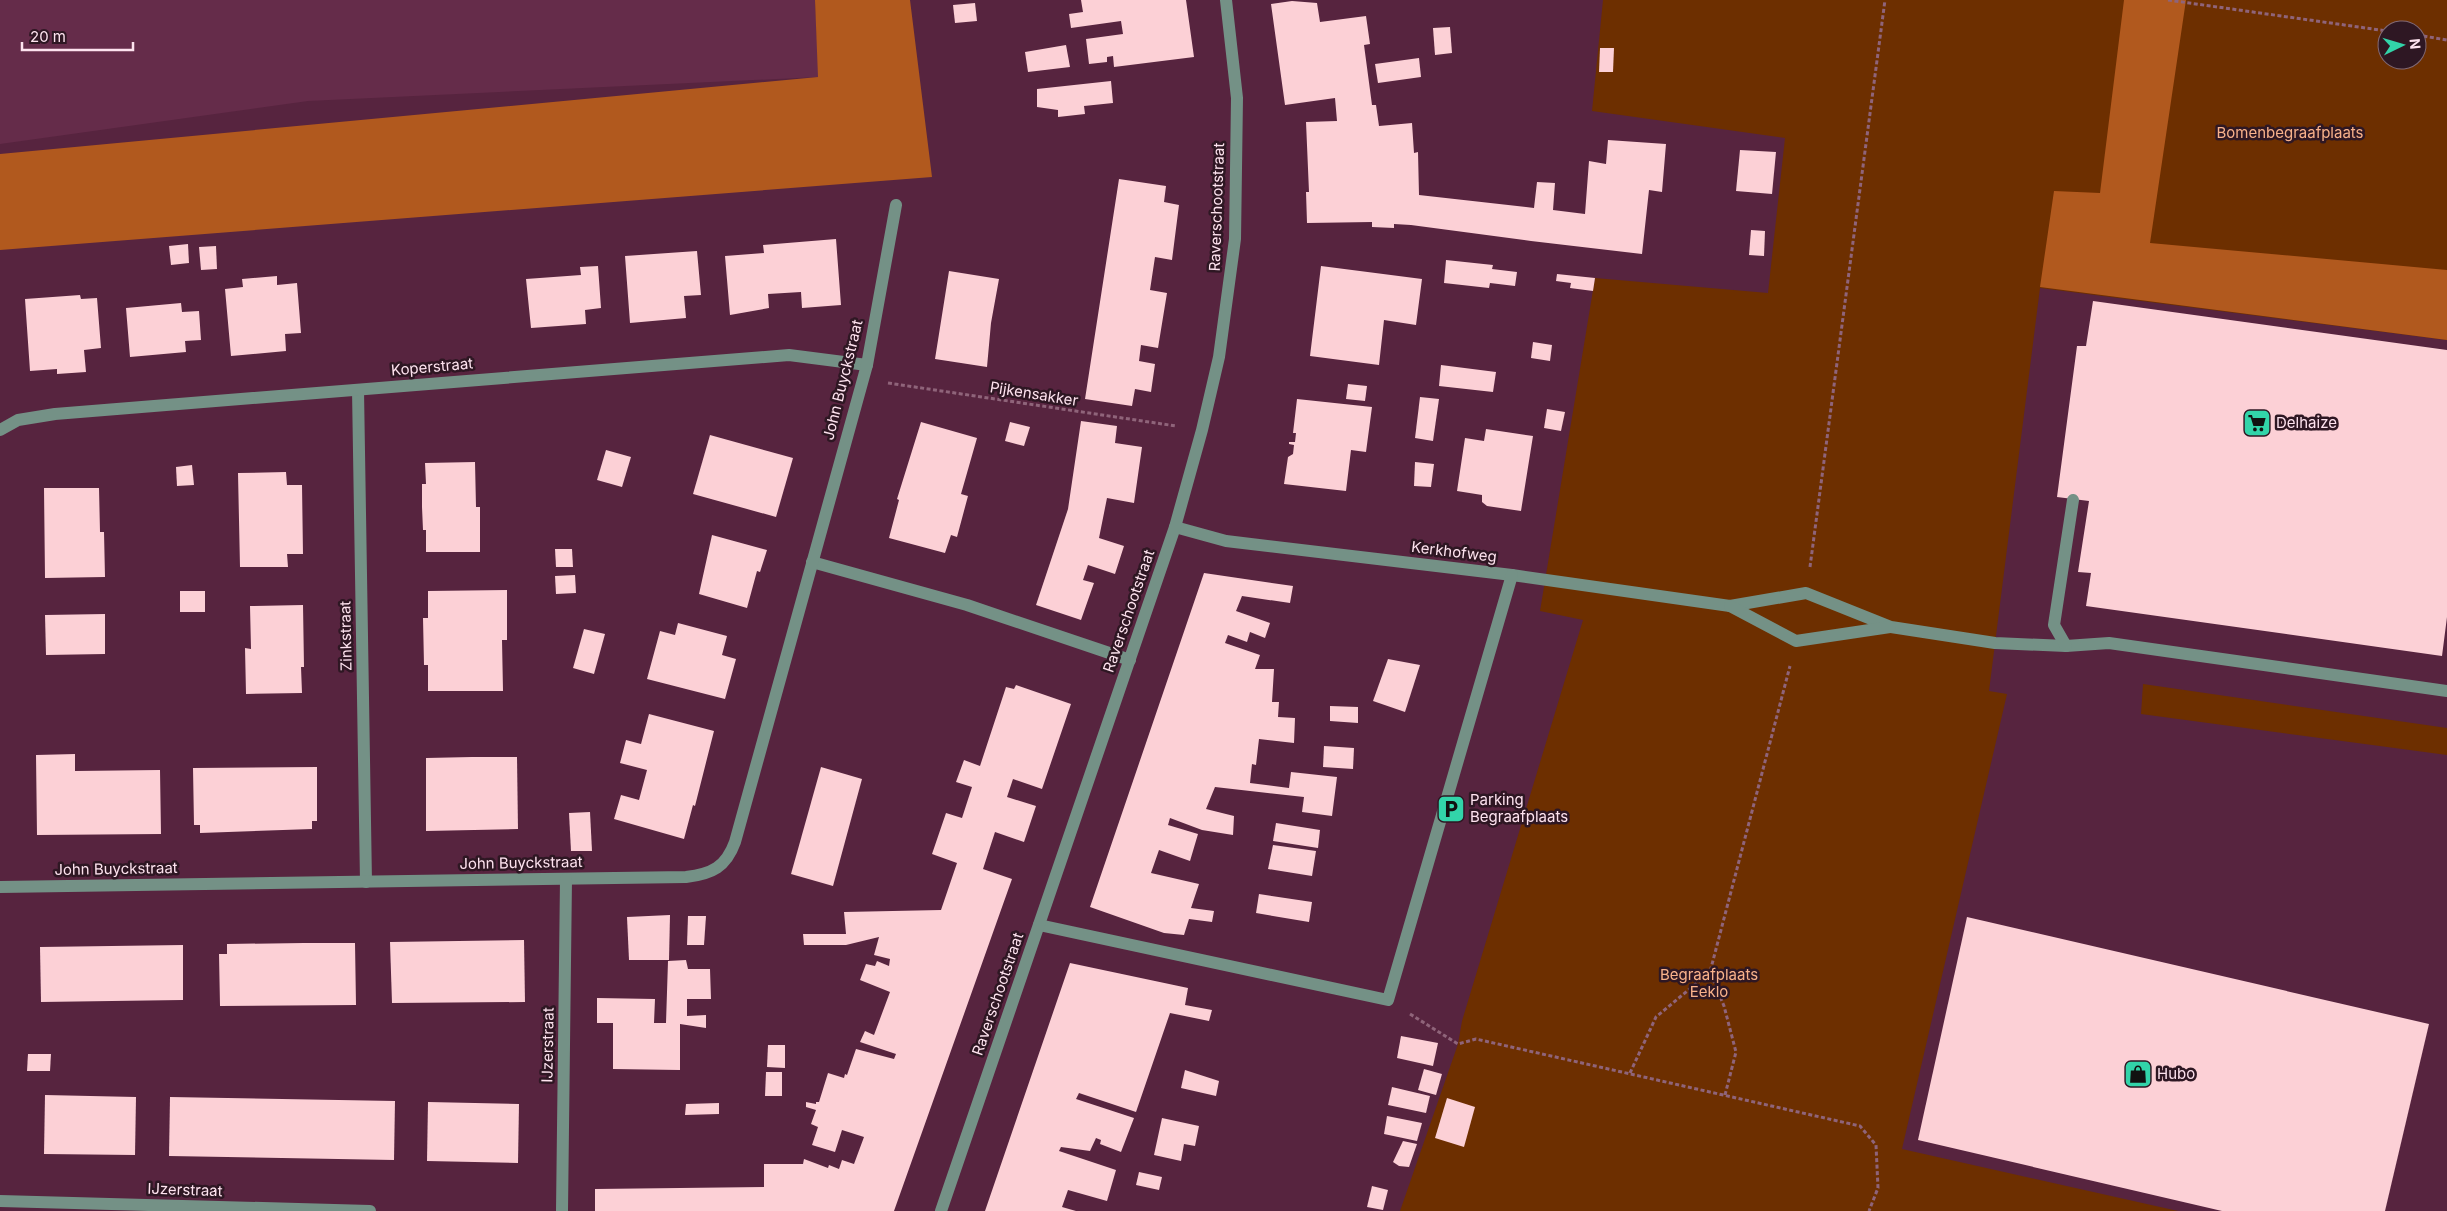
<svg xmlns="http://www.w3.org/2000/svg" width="2447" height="1211" font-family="Inter,sans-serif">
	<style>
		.built { fill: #652c4a }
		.green { fill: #6d2f00; fill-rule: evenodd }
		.forest { fill: #b1591e }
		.building { fill: #fcd0d6 }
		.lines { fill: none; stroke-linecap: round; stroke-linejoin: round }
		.path { stroke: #8f647a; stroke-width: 3; stroke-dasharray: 4 2.5; stroke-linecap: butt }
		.minor { stroke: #749186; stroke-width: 12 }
		.labels { text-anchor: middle; stroke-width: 5; stroke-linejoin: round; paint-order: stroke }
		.park-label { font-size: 15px; fill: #f9b28b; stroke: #2e1723 }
		.street-label { font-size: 15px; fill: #fee3ef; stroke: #2e1723 }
		.poi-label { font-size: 15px; fill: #fee3ef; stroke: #2e1723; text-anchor: start }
	</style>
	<rect width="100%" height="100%" fill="#57243f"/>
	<polygon class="built" points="0,0 815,0 819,77 308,101 0,144"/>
	<g class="green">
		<path d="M 1603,0 L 2447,0 L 2447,340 L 2040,288 L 1989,691 L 2007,694 L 1902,1149 L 2178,1211 L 1400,1211 L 1458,1044 L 1462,1021 L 1583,620 L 1540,611 L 1595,278 L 1768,293 L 1785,138 L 1592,111 ZM 2387,30 L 2417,30 L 2417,60 L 2387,60 Z"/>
		<polygon points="2143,684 2447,728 2447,755 2141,714"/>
	</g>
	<g class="forest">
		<polygon points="815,0 910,0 932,177 0,250 0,154 818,77"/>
		<polygon points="2124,0 2186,0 2150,243 2447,270 2447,340 2040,287 2054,191 2100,193"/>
	</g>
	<g class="building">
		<polygon points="1081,0 1186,0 1194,57 1114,67 1113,56 1107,57 1107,62 1089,64 1086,39 1123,34 1121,21 1071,28 1069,14 1083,12"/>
		<polygon points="1292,1 1317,3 1320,22 1366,16 1370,44 1364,45 1372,105 1376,105 1379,126 1412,123 1414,153 1418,152 1419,195 1534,208 1537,182 1555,183 1553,210 1585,214 1589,161 1606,164 1608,140 1666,144 1662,192 1649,190 1642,254 1531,241 1411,225 1394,224 1394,228 1372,227 1372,222 1307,223 1306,192 1309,192 1306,122 1337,121 1335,98 1285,105 1271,4"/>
		<polygon points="975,3 977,21 955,23 953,5"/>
		<polygon points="1450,27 1452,53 1435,55 1433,28"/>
		<polygon points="1066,45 1070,67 1028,72 1025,52"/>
		<polygon points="1600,48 1614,48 1613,72 1599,72"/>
		<polygon points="1419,58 1421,77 1378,83 1375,64"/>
		<polygon points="1111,81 1113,103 1084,106 1085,114 1058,117 1058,110 1037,107 1037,89"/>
		<polygon points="1740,150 1776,152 1772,194 1736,191"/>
		<polygon points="1119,179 1166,186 1164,202 1179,205 1172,260 1155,257 1150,290 1167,293 1158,348 1141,345 1139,361 1155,364 1151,392 1135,389 1132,406 1085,399"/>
		<polygon points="1751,230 1765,231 1764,256 1749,255"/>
		<polygon points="836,239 841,305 802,308 801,292 768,294 769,308 730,315 725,256 764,253 763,245"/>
		<polygon points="188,244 189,263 171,265 169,246"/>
		<polygon points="216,246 217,269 201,270 199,247"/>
		<polygon points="697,251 701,295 684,296 686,318 630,323 625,256"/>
		<polygon points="1446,260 1493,265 1492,269 1517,272 1515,286 1490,283 1489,288 1444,283"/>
		<polygon points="598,266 601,308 585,310 586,324 531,328 526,279 581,275 580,267"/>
		<polygon points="1321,266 1422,279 1416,325 1384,320 1379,365 1310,356"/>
		<polygon points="949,271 999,279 991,323 987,367 935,359"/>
		<polygon points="1557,274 1595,278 1593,291 1570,288 1571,283 1556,281"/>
		<polygon points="277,276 277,285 297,283 301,333 285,334 286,351 231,356 225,289 243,287 242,279"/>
		<polygon points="80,295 81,299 97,298 101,348 84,350 86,372 57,374 57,369 30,371 25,299"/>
		<polygon points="2093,301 2447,350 2447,617 2442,656 2086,606 2091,573 2078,572 2089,501 2057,497 2077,346 2086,346"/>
		<polygon points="181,303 182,312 199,311 201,340 185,341 186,352 130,357 126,308"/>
		<polygon points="1533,342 1552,345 1550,361 1531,358"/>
		<polygon points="1441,365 1496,372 1493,392 1439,386"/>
		<polygon points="1348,384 1367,386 1365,401 1346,399"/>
		<polygon points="1420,397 1439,399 1433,441 1415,438"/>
		<polygon points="1297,399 1372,407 1366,452 1351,450 1346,491 1284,484 1288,457 1293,454 1294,445 1289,444 1289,442 1295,442 1296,433 1293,433"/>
		<polygon points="1547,409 1565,412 1561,431 1544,428"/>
		<polygon points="1081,421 1117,426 1115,443 1142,447 1134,503 1107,498 1099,538 1124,546 1115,574 1088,565 1083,580 1094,583 1081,620 1036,605 1068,509"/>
		<polygon points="921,422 977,438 961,494 968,496 957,537 951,535 945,553 889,538 899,500 897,499"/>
		<polygon points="1010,422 1030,427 1024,446 1005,441"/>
		<polygon points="1486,429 1533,436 1521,511 1487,506 1482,502 1482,495 1457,491 1465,438 1484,441"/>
		<polygon points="710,435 793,458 776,517 693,494"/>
		<polygon points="606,450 631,457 622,487 597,480"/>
		<polygon points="475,462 476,507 480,507 480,552 426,552 426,530 423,530 422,507 422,484 426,484 425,463"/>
		<polygon points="1415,462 1434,464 1431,487 1414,486"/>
		<polygon points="192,465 194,485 177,486 176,467"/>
		<polygon points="286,472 287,485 302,485 303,554 287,554 288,567 240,567 238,473"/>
		<polygon points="44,488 99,488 100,532 104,532 105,577 45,578"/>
		<polygon points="712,535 767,550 760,572 757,571 747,608 699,594"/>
		<polygon points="555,549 572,549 573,567 556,567"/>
		<polygon points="1204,573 1293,586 1290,603 1242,596 1236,611 1270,623 1265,638 1250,632 1247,642 1228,635 1225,643 1260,655 1255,669 1274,669 1272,702 1279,702 1278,717 1295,718 1294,743 1259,739 1256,765 1252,764 1250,783 1289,788 1291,772 1337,777 1332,816 1302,812 1304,797 1215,787 1206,809 1234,816 1233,835 1202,830 1170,818 1168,825 1198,834 1190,861 1159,850 1151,873 1199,884 1191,908 1214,911 1212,922 1189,919 1184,935 1164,933 1090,907"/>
		<polygon points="575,575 576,593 556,594 555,576"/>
		<polygon points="507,590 507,640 502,640 503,691 428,691 428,665 424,665 423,618 428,618 428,591"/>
		<rect x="180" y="591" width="25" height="21"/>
		<polygon points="303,605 304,667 301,667 302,693 246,694 245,648 251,649 250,606"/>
		<polygon points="105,614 105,654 46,655 45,615"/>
		<polygon points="678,623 727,636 722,655 736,659 725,699 647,679 660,631 675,635"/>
		<polygon points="584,629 605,634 594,674 573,668"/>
		<polygon points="1388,659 1420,665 1405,712 1373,701"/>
		<polygon points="1016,685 1071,704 1042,789 1013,779 1007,797 1036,806 1024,842 995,832 983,869 1012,879 894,1211 595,1211 595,1189 764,1187 764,1164 803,1164 804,1159 828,1168 829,1165 839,1169 842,1160 854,1164 864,1137 842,1130 835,1152 812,1145 818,1127 811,1124 816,1110 806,1107 806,1102 816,1104 816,1102 819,1102 828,1073 844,1078 845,1074 847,1075 856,1049 894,1059 896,1054 860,1042 865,1031 874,1035 890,992 860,980 866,964 875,966 877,961 889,966 890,959 874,955 879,937 846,945 804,945 803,934 846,934 844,912 941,910 957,863 932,854 946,813 962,818 972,787 956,782 964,760 980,766 1006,687 1014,689"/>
		<polygon points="1330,706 1358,707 1358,723 1330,721"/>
		<polygon points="649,714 714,731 695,806 693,805 684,839 614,819 621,795 639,800 647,770 620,763 626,740 641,744"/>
		<polygon points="1324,746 1354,748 1353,769 1323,767"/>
		<polygon points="75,754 75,771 160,770 161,834 37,835 36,755"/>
		<polygon points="472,757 517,757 518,829 426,831 426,758"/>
		<polygon points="317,767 317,821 312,821 312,829 200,833 200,825 194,825 193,768"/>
		<polygon points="821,767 862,779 833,886 791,874"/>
		<polygon points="590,812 592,851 571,851 569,813"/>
		<polygon points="1276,823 1320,830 1318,848 1273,841"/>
		<polygon points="1273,845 1316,851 1312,876 1268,869"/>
		<polygon points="1259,894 1312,902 1309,922 1256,913"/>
		<polygon points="670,915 669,960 629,960 627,917"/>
		<polygon points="688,916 706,916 704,945 687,945"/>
		<polygon points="1967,917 2429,1024 2385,1211 2222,1211 1918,1140"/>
		<polygon points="524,940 525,1002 392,1003 390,942"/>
		<polygon points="304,943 355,943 356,1005 220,1006 219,954 227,954 227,944"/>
		<polygon points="183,945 183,1000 41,1002 40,947"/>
		<polygon points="686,960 688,969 710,969 711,999 687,999 687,1016 706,1015 706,1028 680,1024 680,1070 613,1069 613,1023 597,1023 597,998 655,999 654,1023 666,1023 668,961"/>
		<polygon points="1070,963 1188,988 1185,1005 1212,1010 1209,1021 1170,1013 1136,1112 1079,1093 1076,1099 1134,1118 1121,1152 1100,1144 1101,1140 1096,1138 1090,1151 1061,1147 1059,1151 1116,1170 1107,1201 1068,1190 1062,1207 1076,1211 985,1211"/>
		<polygon points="1401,1036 1438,1043 1433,1066 1397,1058"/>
		<polygon points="768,1045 785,1045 785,1068 767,1067"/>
		<polygon points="28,1054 51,1054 50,1071 27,1071"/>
		<polygon points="1424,1069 1442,1074 1436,1095 1418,1090"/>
		<polygon points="1185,1070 1219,1081 1216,1096 1181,1088"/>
		<polygon points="766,1072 782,1072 782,1096 765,1096"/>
		<polygon points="1392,1087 1430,1096 1426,1113 1388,1105"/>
		<polygon points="45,1095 136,1097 135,1155 44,1154"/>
		<polygon points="170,1097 395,1101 394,1160 169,1156"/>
		<polygon points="1447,1098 1475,1107 1464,1147 1435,1138"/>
		<polygon points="428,1102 519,1104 518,1163 427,1161"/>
		<polygon points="719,1103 719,1114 685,1115 686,1104"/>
		<polygon points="1387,1116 1422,1123 1417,1141 1384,1134"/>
		<polygon points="1162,1118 1199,1126 1195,1146 1184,1144 1181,1161 1154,1155"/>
		<polygon points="1403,1141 1417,1144 1409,1167 1399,1166 1393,1162"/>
		<polygon points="1139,1172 1162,1177 1159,1190 1136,1185"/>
		<polygon points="1372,1186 1388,1190 1383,1210 1367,1207"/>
	</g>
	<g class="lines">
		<g class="path">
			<polyline points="2168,0 2387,31"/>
			<polyline points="2417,35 2447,40"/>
			<polyline points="888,383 1176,426"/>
			<polyline points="1810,567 1885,0"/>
			<polyline points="1410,1014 1458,1044 1476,1039 1860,1126 1876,1145 1878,1188 1869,1211"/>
			<polyline points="1630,1073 1656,1017 1710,972"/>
			<polyline points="1725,1095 1736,1052 1724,1006 1710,972 1790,666"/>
		</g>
		<g class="minor">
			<polyline points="358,390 366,882"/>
			<polyline points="0,430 18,420 55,414 789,355 867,365"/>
			<polyline points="1175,527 1226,541 1512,575 1730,606 1806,593 1891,627 1995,643 2066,646 2109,643 2447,691"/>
			<polyline points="812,562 967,605 1130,660"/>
			<polyline points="1730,606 1796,641 1890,627"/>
			<polyline points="2066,646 2054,625 2073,500"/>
			<path d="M 0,887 L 686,877 C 712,874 726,867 735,842 L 867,365 L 896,205"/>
			<polyline points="1039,925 1388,1000 1512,575"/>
			<polyline points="0,1201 370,1211"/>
			<polyline points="562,1211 566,879"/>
			<polyline points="941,1211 1175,527 1202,430 1219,357 1235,239 1237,98 1226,0"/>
		</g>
	</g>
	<defs>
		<g id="supermarket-square" transform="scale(1.4375)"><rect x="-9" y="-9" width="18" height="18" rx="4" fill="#32d4a9" stroke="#2e1723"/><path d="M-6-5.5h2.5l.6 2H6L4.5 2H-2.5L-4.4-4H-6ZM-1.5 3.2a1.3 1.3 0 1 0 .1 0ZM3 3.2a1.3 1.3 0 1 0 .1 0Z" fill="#111"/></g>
		<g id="parking-square" transform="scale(1.4375)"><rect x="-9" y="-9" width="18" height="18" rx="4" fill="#32d4a9" stroke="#2e1723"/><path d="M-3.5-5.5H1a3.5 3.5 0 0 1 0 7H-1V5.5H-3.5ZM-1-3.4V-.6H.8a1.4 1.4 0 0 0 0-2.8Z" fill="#111"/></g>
		<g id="shop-square" transform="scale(1.4375)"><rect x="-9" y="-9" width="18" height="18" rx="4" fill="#32d4a9" stroke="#2e1723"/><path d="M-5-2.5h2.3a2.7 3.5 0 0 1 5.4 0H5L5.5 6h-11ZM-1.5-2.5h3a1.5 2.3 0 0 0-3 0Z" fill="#111"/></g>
	</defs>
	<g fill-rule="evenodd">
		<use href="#supermarket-square" x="2257" y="423"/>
		<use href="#parking-square" x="1451" y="809"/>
		<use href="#shop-square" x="2138" y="1074"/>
	</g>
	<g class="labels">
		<g class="park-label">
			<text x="2290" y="138">Bomenbegraafplaats</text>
			<text x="1709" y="980">Begraafplaats<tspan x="1709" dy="17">Eeklo</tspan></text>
		</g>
		<g class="street-label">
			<text transform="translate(1217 207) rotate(-88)" y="5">Raverschootstraat</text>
			<text transform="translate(432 367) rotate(-5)" y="5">Koperstraat</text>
			<text transform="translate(843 380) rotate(-76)" y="5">John Buyckstraat</text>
			<text transform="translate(1034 394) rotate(9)" y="5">Pijkensakker</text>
			<text transform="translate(1454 552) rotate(7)" y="5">Kerkhofweg</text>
			<text transform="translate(1129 611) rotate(-71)" y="5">Raverschootstraat</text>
			<text transform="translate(346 636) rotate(-91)" y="5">Zinkstraat</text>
			<text transform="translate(521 863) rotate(-1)" y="5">John Buyckstraat</text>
			<text transform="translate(116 869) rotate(-1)" y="5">John Buyckstraat</text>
			<text transform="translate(998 994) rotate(-71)" y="5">Raverschootstraat</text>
			<text transform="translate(548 1045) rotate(-89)" y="5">IJzerstraat</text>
			<text transform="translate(185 1190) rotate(2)" y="5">IJzerstraat</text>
		</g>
		<g class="poi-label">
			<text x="2276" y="428">Delhaize</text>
			<text x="1470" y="805">Parking<tspan x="1470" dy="17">Begraafplaats</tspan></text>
			<text x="2157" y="1079">Hubo</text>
		</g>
	</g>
	<g transform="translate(2402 45) rotate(85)"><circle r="24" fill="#2e1723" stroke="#816975"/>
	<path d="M0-4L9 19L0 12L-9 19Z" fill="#32d4a9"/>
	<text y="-8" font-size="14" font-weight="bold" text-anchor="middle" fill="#fee3ef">N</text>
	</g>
	<path d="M22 42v8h111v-8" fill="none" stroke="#fee3ef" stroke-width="2.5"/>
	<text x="30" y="42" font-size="15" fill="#fee3ef" stroke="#2e1723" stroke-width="4" paint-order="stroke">20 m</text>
</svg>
